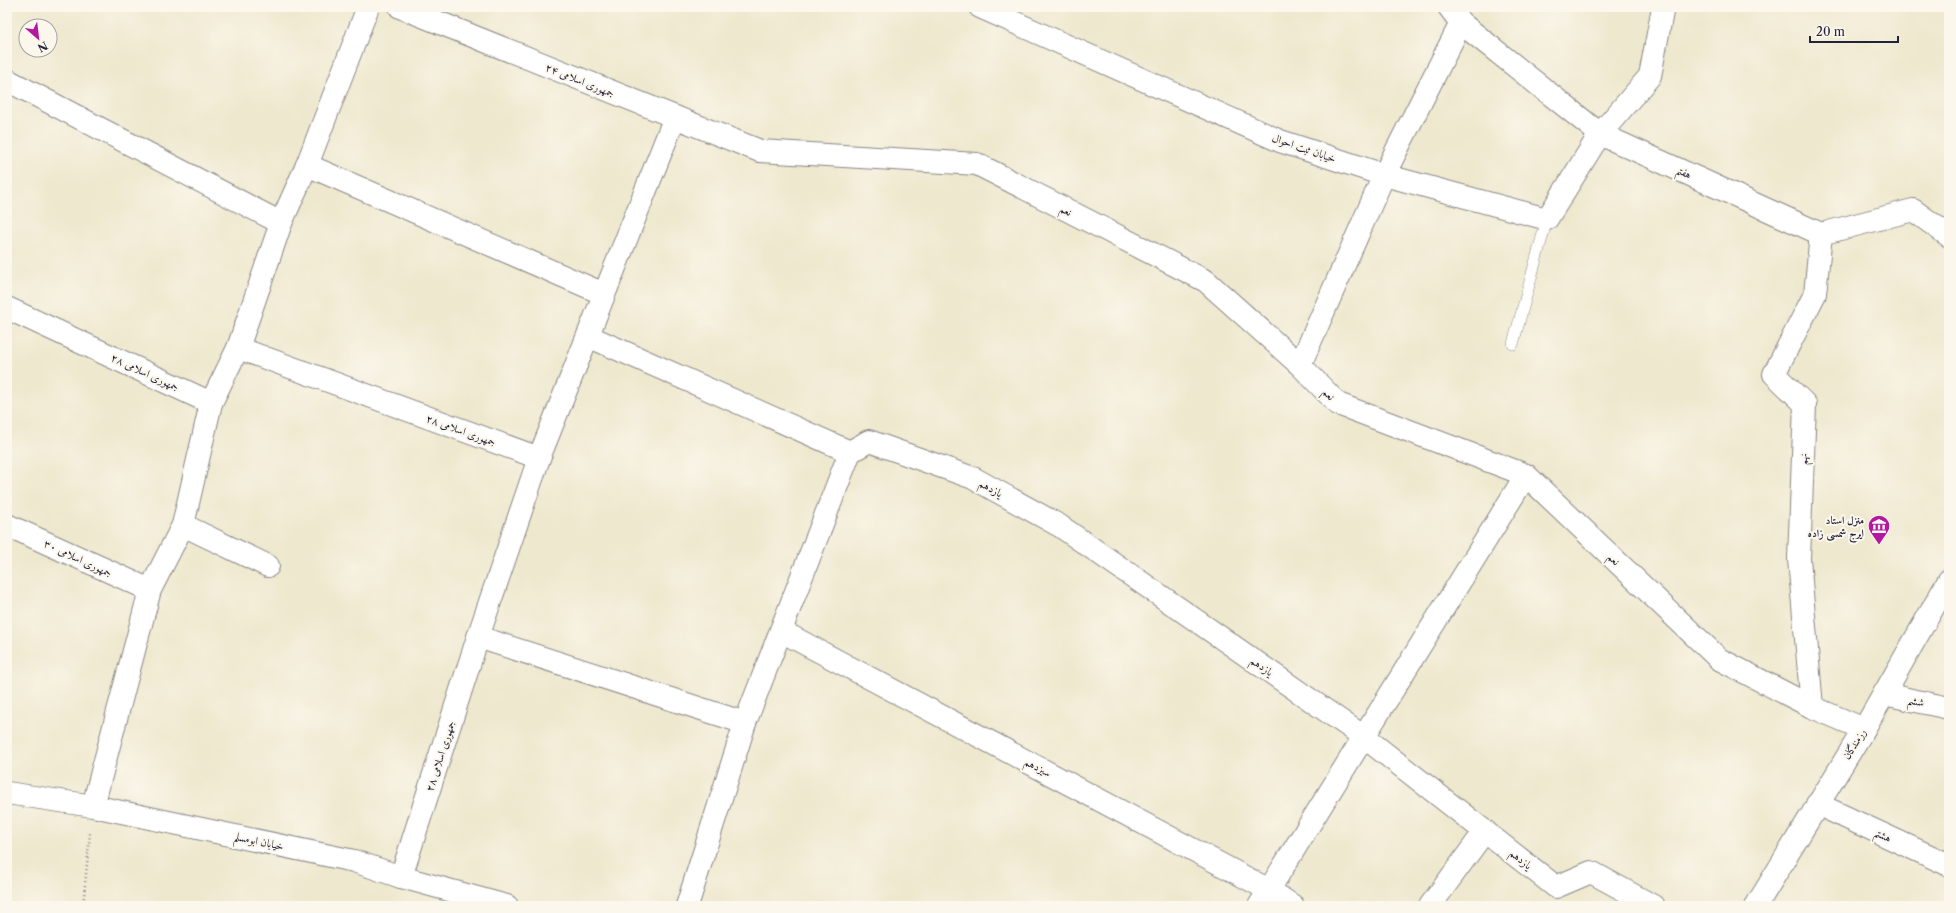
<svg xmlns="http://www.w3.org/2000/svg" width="1956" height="913" font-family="'Libre Caslon Text',Amiri,serif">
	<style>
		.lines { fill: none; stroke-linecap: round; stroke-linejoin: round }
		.service-casing { stroke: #888584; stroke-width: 12 }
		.minor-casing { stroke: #888584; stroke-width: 24 }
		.tertiary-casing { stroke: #888584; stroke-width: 24 }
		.secondary-casing { stroke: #888584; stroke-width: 24 }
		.path { stroke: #888584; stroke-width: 2.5; stroke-dasharray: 1 3; stroke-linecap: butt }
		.service { stroke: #fff; stroke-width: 11 }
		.minor { stroke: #fff; stroke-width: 22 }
		.tertiary { stroke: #fff; stroke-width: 22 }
		.secondary { stroke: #fff; stroke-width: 22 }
		.labels { text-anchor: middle; stroke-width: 4; stroke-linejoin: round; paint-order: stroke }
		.street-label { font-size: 11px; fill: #22223b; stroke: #fbf7ec }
		.poi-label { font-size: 11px; font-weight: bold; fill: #22223b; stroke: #fbf7ec; text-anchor: end }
	</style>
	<rect width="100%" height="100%" fill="#fbf7ec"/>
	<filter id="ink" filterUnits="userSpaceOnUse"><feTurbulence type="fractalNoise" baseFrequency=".025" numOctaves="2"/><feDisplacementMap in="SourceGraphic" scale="8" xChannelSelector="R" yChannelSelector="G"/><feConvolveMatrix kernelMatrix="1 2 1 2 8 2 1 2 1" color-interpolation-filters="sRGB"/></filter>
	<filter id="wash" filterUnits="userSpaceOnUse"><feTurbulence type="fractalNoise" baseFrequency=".012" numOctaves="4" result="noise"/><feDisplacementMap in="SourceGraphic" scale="16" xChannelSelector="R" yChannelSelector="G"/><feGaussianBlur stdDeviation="0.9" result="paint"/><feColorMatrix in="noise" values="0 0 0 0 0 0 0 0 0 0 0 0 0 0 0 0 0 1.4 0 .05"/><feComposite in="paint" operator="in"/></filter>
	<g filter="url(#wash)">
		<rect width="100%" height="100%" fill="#eee8ce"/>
	</g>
	<g filter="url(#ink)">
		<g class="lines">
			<g class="service-casing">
				<polyline id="service" points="1513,344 1547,219"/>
			</g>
			<g class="minor-casing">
				<g id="minor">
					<polyline points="400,7 760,151 977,164 1206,281 1300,365 1338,404 1526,475 1719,659 1812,707 1864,729"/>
					<polyline points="1449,7 1461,23 1600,134 1821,234 1913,210 1949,236"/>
					<polyline points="7,80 281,223"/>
					<polyline points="1600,134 1650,76 1663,7"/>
					<polyline points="307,165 604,294"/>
					<polyline points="7,308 211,403 238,348 539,458 478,637 401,877"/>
					<polyline points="588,336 850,452 745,723 687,906"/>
					<polyline points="238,348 281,223 307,165 368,7"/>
					<polyline points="1300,365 1384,175 1461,23"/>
					<polyline points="850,452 869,441 973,478 1060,526 1364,737 1556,887 1591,872 1653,906"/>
					<polyline points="539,458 675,117"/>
					<polyline points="7,525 150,590"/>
					<polyline points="183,525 268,566"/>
					<polyline points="781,631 1269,890 1293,906"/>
					<polyline points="478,637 745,723"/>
					<polyline points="1884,694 1949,708"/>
					<polyline points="1812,707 1799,559 1805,404 1774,374 1815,294 1821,234"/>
					<polyline points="1817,804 1949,865"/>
					<polyline points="93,806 150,590 183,525 211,403"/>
					<polyline points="1259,906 1526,475"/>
					<polyline points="1430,906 1485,831"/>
				</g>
			</g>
			<g class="tertiary-casing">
				<g id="tertiary">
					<polyline points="980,7 1280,141 1384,175 1547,219 1600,134"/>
					<polyline points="7,793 93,806 354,861 401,877 507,906"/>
				</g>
			</g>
			<g class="secondary-casing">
				<polyline id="secondary" points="1756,906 1864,729 1949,580"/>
			</g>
			<polyline class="path" points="83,906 90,833"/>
			<use href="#service" class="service"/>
			<use href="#minor" class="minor"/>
			<use href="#tertiary" class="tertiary"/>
			<use href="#secondary" class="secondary"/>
		</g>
	</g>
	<defs>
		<g id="museum-pin" transform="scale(1.15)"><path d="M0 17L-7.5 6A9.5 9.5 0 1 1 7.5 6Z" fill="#b5179e" stroke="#fbf7ec"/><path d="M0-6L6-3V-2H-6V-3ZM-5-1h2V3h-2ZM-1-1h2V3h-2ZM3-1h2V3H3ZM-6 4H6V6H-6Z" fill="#fff"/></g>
	</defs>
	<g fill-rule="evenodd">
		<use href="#museum-pin" x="1879" y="526"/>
	</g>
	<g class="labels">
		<g class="street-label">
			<text transform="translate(580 80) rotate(22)" y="4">جمهوری اسلامی ۲۴</text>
			<text transform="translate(1304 148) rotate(19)" y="4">خیابان ثبت احوال</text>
			<text transform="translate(1684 172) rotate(24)" y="4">هفتم</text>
			<text transform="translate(1066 210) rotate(27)" y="4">نعم</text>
			<text transform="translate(145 372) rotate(25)" y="4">جمهوری اسلامی ۲۸</text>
			<text transform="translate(1329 394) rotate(46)" y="4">نعم</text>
			<text transform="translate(461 430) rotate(20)" y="4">جمهوری اسلامی ۲۸</text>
			<text transform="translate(1803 459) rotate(-88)" y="4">نهم</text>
			<text transform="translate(991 488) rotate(29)" y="4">یازدهم</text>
			<text transform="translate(78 558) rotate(25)" y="4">جمهوری اسلامی ۳۰</text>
			<text transform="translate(1614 559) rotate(44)" y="4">نعم</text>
			<text transform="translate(1262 666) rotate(35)" y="4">یازدهم</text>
			<text transform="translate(1916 701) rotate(12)" y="4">ششم</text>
			<text transform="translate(1854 744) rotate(-58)" y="4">رزمندگان</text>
			<text transform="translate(440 756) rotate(-72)" y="4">جمهوری اسلامی ۲۸</text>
			<text transform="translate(1038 767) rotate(28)" y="4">سیزدهم</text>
			<text transform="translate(1883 835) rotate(25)" y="4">هشتم</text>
			<text transform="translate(259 841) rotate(12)" y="4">خیابان ابومسلم</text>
			<text transform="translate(1521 859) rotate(39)" y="4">یازدهم</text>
		</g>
		<g class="poi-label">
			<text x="1864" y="524">منزل استاد<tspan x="1864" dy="13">ایرج شمسى زاده</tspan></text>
		</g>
	</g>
	<rect width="1956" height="913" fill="none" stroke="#fbf7ec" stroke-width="24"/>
	<g transform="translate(38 38) rotate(152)"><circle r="19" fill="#fbf7ec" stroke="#a4a2a5"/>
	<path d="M0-3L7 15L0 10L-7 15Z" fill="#b5179e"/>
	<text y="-6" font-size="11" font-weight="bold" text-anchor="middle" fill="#22223b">N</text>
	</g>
	<path d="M1810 36v6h88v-6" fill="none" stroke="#22223b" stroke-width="2"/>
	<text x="1816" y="36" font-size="12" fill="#22223b" stroke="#fbf7ec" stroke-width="3" paint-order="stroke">20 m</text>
</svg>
